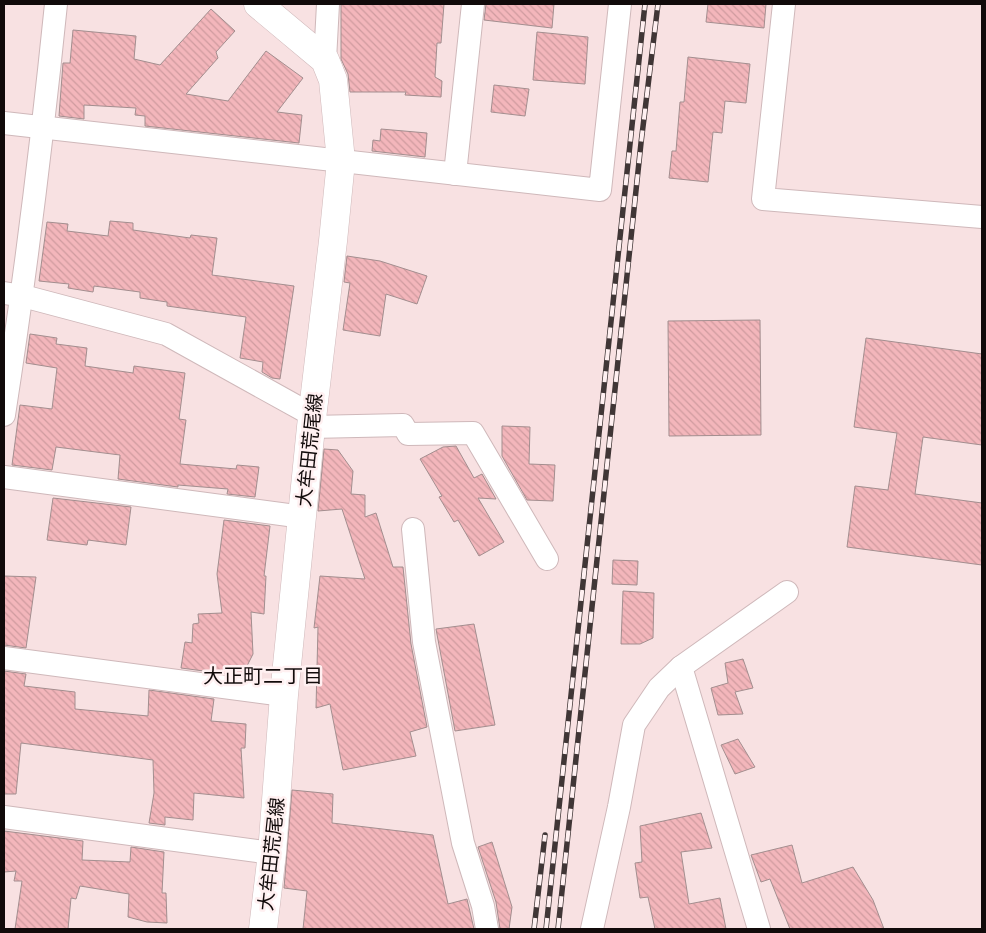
<svg xmlns="http://www.w3.org/2000/svg" width="986" height="933" font-family="'Alegreya Sans','Noto Sans JP',sans-serif">
	<style>
		.building { fill: url(#building-back-hatch); stroke: #a38e8f }
		.lines { fill: none; stroke-linecap: round; stroke-linejoin: round }
		.minor-casing { stroke: #cfb8ba; stroke-width: 24 }
		.major-casing { stroke: #cfb8ba; stroke-width: 29 }
		.minor { stroke: #fff; stroke-width: 22 }
		.major { stroke: #fff; stroke-width: 28 }
		.rail-casing { stroke: #403636; stroke-width: 5.5 }
		.rail { stroke: #fff0f1; stroke-width: 4; stroke-dasharray: 11; stroke-linecap: butt }
		.labels { text-anchor: middle; stroke-width: 5; stroke-linejoin: round; paint-order: stroke }
		.street-label { font-size: 19px; fill: #110a0a; stroke: #fff0f1 }
		.neighbourhood-label { font-size: 20px; fill: #110a0a; stroke: #fff0f1 }
	</style>
	<defs>
		<pattern id="building-back-hatch" width="6" height="6" patternUnits="userSpaceOnUse" patternTransform="scale(1.25)"><rect width="6" height="6" fill="#f3b6bb"/><path d="M-1 5l2 2M0 0l6 6M5-1l2 2" fill="none" stroke="#cf9b9f"/></pattern>
	</defs>
	<rect width="100%" height="100%" fill="#f8e1e2"/>
	<g class="building">
		<polygon points="341,4 444,4 441,43 437,43 435,77 442,81 441,97 405,95 406,92 350,92 348,74 341,59"/>
		<polygon points="486,4 554,4 552,28 484,20"/>
		<polygon points="708,4 766,4 764,28 706,22"/>
		<polygon points="211,9 235,31 216,52 218,58 186,94 228,101 266,51 303,78 277,112 302,115 299,143 145,126 145,116 135,115 136,108 84,105 84,119 59,116 63,63 70,63 73,30 136,36 134,59 160,65"/>
		<polygon points="537,32 588,37 585,84 533,80"/>
		<polygon points="688,57 750,64 746,103 725,101 722,133 713,132 708,182 669,178 672,151 676,151 680,102 684,102"/>
		<polygon points="494,85 529,89 525,116 491,112"/>
		<polygon points="381,129 427,133 425,157 372,151 373,140 380,141"/>
		<polygon points="110,221 133,223 133,230 190,238 191,235 217,238 212,275 294,286 280,379 272,378 262,372 263,362 240,358 246,317 167,306 167,302 140,298 140,292 94,286 93,292 68,288 69,284 39,281 47,222 68,224 67,231 108,236"/>
		<polygon points="347,256 380,261 427,276 417,304 386,294 380,336 343,330 350,283 344,282"/>
		<polygon points="760,320 761,435 669,436 668,321"/>
		<polygon points="30,334 57,338 56,344 87,348 85,366 133,373 134,366 185,373 179,419 186,420 180,464 236,469 237,465 259,467 255,497 227,494 228,489 178,485 178,487 118,479 120,455 56,447 52,470 12,465 20,405 52,409 57,368 26,363"/>
		<polygon points="866,338 982,354 982,445 923,437 915,494 982,503 982,565 847,547 855,486 888,490 897,433 854,427"/>
		<polygon points="502,426 530,427 529,464 555,465 553,501 527,500 502,456"/>
		<polygon points="456,446 474,478 482,474 496,499 478,498 504,542 479,556 458,520 454,522 439,497 442,496 420,459 443,447"/>
		<polygon points="324,449 338,450 353,471 351,494 365,495 365,517 376,513 393,567 403,567 411,644 427,727 410,732 416,756 343,770 330,704 316,708 318,627 314,628 320,576 365,579 342,509 318,511"/>
		<polygon points="53,498 131,507 126,545 88,540 87,545 47,540"/>
		<polygon points="224,520 270,526 264,576 266,576 264,614 251,612 253,654 242,676 181,668 185,642 192,643 193,624 199,623 198,614 222,613 217,574"/>
		<polygon points="613,560 638,561 637,585 612,584"/>
		<polygon points="4,576 36,577 26,648 4,645"/>
		<polygon points="623,591 654,593 653,638 640,644 621,644"/>
		<polygon points="474,624 495,725 455,731 436,629"/>
		<polygon points="743,659 753,688 735,692 743,714 718,715 711,688 728,683 725,663"/>
		<polygon points="4,671 26,674 24,686 75,692 75,709 148,716 149,690 214,699 211,721 246,724 245,748 241,748 244,798 194,793 193,820 165,817 165,825 149,823 154,793 153,760 21,743 16,794 4,794"/>
		<polygon points="738,739 755,767 735,774 721,745"/>
		<polygon points="292,790 333,794 332,823 433,835 448,904 467,899 474,929 303,929 307,891 284,888"/>
		<polygon points="701,813 712,848 681,852 689,904 720,898 726,929 655,929 648,897 640,898 635,863 642,862 640,826"/>
		<polygon points="4,831 83,841 82,860 130,862 131,847 164,852 162,893 166,893 167,923 147,922 128,917 129,894 80,886 76,899 71,898 68,929 15,929 22,881 14,881 16,871 4,872"/>
		<polygon points="492,842 512,907 509,929 500,929 496,902 478,847"/>
		<polygon points="792,845 802,883 853,867 873,900 884,929 790,929 770,879 761,882 751,855"/>
	</g>
	<g class="lines">
		<g class="minor-casing">
			<g id="minor">
				<polyline points="784,4 763,199 982,217"/>
				<polyline points="325,60 328,4"/>
				<polyline points="4,123 600,190 620,4"/>
				<polyline points="455,174 473,4"/>
				<polyline points="4,293 23,296 166,334 312,415"/>
				<path d="M 4,415 C 25,279 42,141 56,4"/>
				<polyline points="311,427 403,425 408,434 473,433 547,559"/>
				<polyline points="4,477 303,517"/>
				<polyline points="413,529 424,642 463,843 483,906 487,929"/>
				<polyline points="4,658 284,695"/>
				<polyline points="681,667 759,929"/>
				<polyline points="4,817 272,853"/>
				<polyline points="592,929 619,807 634,725 659,688 681,667 787,592"/>
			</g>
		</g>
		<g class="major-casing">
			<polyline id="major" points="258,4 325,60 333,80 341,161 333,241 311,427 284,695 272,853 263,929"/>
		</g>
		<use href="#minor" class="minor"/>
		<use href="#major" class="major"/>
		<g class="rail-casing">
			<g id="rail">
				<polyline points="534,929 545,835"/>
				<polyline points="546,929 645,4"/>
				<polyline points="558,929 641,143 658,4"/>
			</g>
		</g>
		<use href="#rail" class="rail"/>
	</g>
	<g class="labels">
		<g class="street-label">
			<text transform="translate(309 450) rotate(-84)" y="7">大牟田荒尾線</text>
			<text transform="translate(271 854) rotate(-84)" y="7">大牟田荒尾線</text>
		</g>
		<g class="neighbourhood-label">
			<text x="263" y="683">大正町二丁目</text>
		</g>
	</g>
	<rect width="986" height="933" fill="none" stroke="#110a0a" stroke-width="10"/>
</svg>
